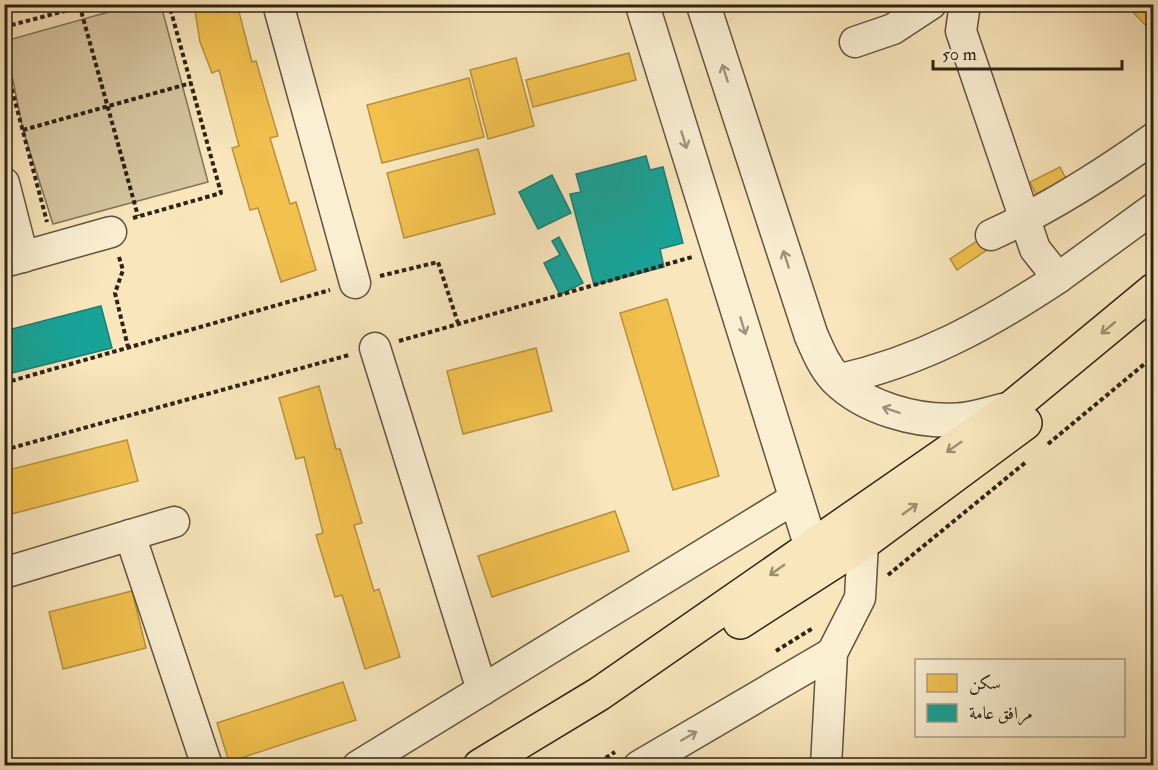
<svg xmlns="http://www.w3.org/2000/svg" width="1158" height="770" font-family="'IM FELL Double Pica',Amiri,serif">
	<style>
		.green { fill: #d6c5a0; stroke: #82745c; stroke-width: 1.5 }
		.homes { fill: #f2c14e; stroke: #b7923e; stroke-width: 1.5 }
		.public { fill: #17a398; stroke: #1e7d71; stroke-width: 1.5 }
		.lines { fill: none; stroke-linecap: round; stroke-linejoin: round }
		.minor-casing { stroke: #615440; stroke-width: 33 }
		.tertiary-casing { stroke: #615440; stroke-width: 36 }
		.trunk-casing { stroke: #2e2317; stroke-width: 36 }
		.path { stroke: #2e2317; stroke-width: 4; stroke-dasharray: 4.5 3; stroke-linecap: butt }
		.minor { stroke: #fbefd3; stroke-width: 30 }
		.tertiary { stroke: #fbefd3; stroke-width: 33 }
		.trunk { stroke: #f9e6bc; stroke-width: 33 }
		.oneway { stroke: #9f937e }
		.oneway2 { stroke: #9e8e72 }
	</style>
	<rect width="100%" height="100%" fill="#f9e6bc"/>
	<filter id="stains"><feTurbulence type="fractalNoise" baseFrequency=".00333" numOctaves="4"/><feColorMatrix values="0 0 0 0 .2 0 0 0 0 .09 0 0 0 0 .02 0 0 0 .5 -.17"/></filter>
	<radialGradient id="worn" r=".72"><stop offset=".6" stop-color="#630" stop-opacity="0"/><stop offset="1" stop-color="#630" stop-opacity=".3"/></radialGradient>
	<polygon class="green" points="137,4 161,5 208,182 53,224 23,130 5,41"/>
	<g class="homes">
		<polygon points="4,4 37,4 4,14"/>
		<polygon points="215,4 237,4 252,62 256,61 278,136 270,138 290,204 296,202 316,270 281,282 258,208 250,210 232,148 239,146 219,70 212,73 200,42 195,11"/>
		<polygon points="1125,4 1145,4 1154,13 1154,34"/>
		<polygon points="629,53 636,80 533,107 526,80"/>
		<polygon points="516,58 534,126 488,139 470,70"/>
		<polygon points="469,78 484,137 382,163 367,105"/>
		<polygon points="478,149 495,214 404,238 387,173"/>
		<polygon points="1060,167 1066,179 1036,194 1030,182"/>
		<polygon points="980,239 987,250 957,270 950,259"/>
		<polygon points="667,299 719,476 673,490 620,313"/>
		<polygon points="536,348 552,411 463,434 447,371"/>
		<polygon points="319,386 336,449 340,449 362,523 354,525 374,591 379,589 400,657 365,669 342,595 335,597 316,535 323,533 304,457 296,459 279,398"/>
		<polygon points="127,440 138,481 4,516 4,471"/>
		<polygon points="615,511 629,551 492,597 478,556"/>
		<polygon points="132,591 146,648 63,669 49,612"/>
		<polygon points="343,682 356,720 229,762 217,723"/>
	</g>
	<g class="public">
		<polygon points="646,156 650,170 663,167 683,243 660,249 664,267 594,285 570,194 581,192 576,174"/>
		<polygon points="552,175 571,213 538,229 519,192"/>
		<polygon points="559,237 583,283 560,295 544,263 560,255 552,241"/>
		<polygon points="101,306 112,348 4,375 4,331"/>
	</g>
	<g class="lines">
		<g class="minor-casing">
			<g id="minor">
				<polyline points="278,4 355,283"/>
				<polyline points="965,4 961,31 1035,249 1058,278 1154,208"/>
				<polyline points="855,42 893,29 931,4"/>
				<polyline points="4,183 23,257"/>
				<path d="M 991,235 C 1049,209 1102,175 1154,138"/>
				<polyline points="4,262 111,232"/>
				<polyline points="375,348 482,690"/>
				<path d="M 837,380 C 922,361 987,325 1058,278"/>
				<polyline points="130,535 207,766"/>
				<polyline points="4,573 174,522"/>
				<polyline points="358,766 797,497"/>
				<polyline points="639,766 832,653"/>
				<polyline points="826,766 832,653 860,598 863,543"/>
			</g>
		</g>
		<g class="tertiary-casing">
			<g id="tertiary">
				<polyline points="642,4 811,546"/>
				<path d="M 703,4 L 811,335 C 818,351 824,366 836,379 C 865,408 916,422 956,420 C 974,420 993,412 1010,409"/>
			</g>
		</g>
		<g class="trunk-casing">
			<g id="trunk">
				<polyline points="740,622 863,543 1025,423"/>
				<polyline points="480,766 599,694 1010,409 1154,290"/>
			</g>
		</g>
		<g class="path">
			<polyline points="89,4 80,7 138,216"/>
			<polyline points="4,27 80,7"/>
			<polyline points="4,60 47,222"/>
			<polyline points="23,130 191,83"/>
			<polyline points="133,218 221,193 169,4"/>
			<polyline points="119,257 123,270 115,293 128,347"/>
			<polyline points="380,276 438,262 458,323"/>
			<polyline points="399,341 692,257"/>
			<polyline points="4,383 330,290"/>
			<polyline points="1048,444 1154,356"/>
			<polyline points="4,450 349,355"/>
			<polyline points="888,575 1026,462"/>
			<polyline points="776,651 813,628"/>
			<polyline points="593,766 615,752"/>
		</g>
		<use href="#minor" class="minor"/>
		<use href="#tertiary" class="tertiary"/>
		<use href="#trunk" class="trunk"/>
	</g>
	<defs><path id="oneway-shaft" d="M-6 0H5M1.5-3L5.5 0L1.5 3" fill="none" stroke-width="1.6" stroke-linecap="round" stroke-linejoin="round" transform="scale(1.5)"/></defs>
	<g class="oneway">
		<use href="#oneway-shaft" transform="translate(725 73) rotate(-108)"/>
		<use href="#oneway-shaft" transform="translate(684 140) rotate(73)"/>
		<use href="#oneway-shaft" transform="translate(786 259) rotate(-108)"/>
		<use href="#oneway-shaft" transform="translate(743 326) rotate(73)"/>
		<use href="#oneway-shaft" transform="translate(891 410) rotate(-162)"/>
		<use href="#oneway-shaft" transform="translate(689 736) rotate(-30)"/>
	</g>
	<g class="oneway2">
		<use href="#oneway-shaft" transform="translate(1108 328) rotate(140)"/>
		<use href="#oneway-shaft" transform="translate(954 447) rotate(145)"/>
		<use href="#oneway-shaft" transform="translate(910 509) rotate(-36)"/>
		<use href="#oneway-shaft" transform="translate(777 570) rotate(145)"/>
	</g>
	<rect width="1158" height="770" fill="none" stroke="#f9e6bc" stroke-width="24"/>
	<rect x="6" y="6" width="1146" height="758" fill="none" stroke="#2e2317" stroke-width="3"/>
	<rect x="12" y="12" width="1134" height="746" fill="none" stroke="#2e2317" stroke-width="1.5"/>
	<rect x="915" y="659" width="210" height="78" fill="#fbefd3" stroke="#a99d88" stroke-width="1.5"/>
	<rect x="927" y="674" width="30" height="18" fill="#f2c14e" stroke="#a99d88" stroke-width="1.5"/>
	<text x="969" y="689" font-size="18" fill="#2e2317">سكن</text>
	<rect x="927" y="704" width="30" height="18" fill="#17a398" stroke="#a99d88" stroke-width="1.5"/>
	<text x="969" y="719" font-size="18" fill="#2e2317">مرافق عامة</text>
	<path d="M933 60v9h189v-9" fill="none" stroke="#2e2317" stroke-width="3"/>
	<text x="942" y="60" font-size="18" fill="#2e2317" stroke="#fbefd3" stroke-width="4.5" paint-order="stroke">50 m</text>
	<rect width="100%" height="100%" filter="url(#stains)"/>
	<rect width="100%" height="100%" fill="url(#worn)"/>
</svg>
